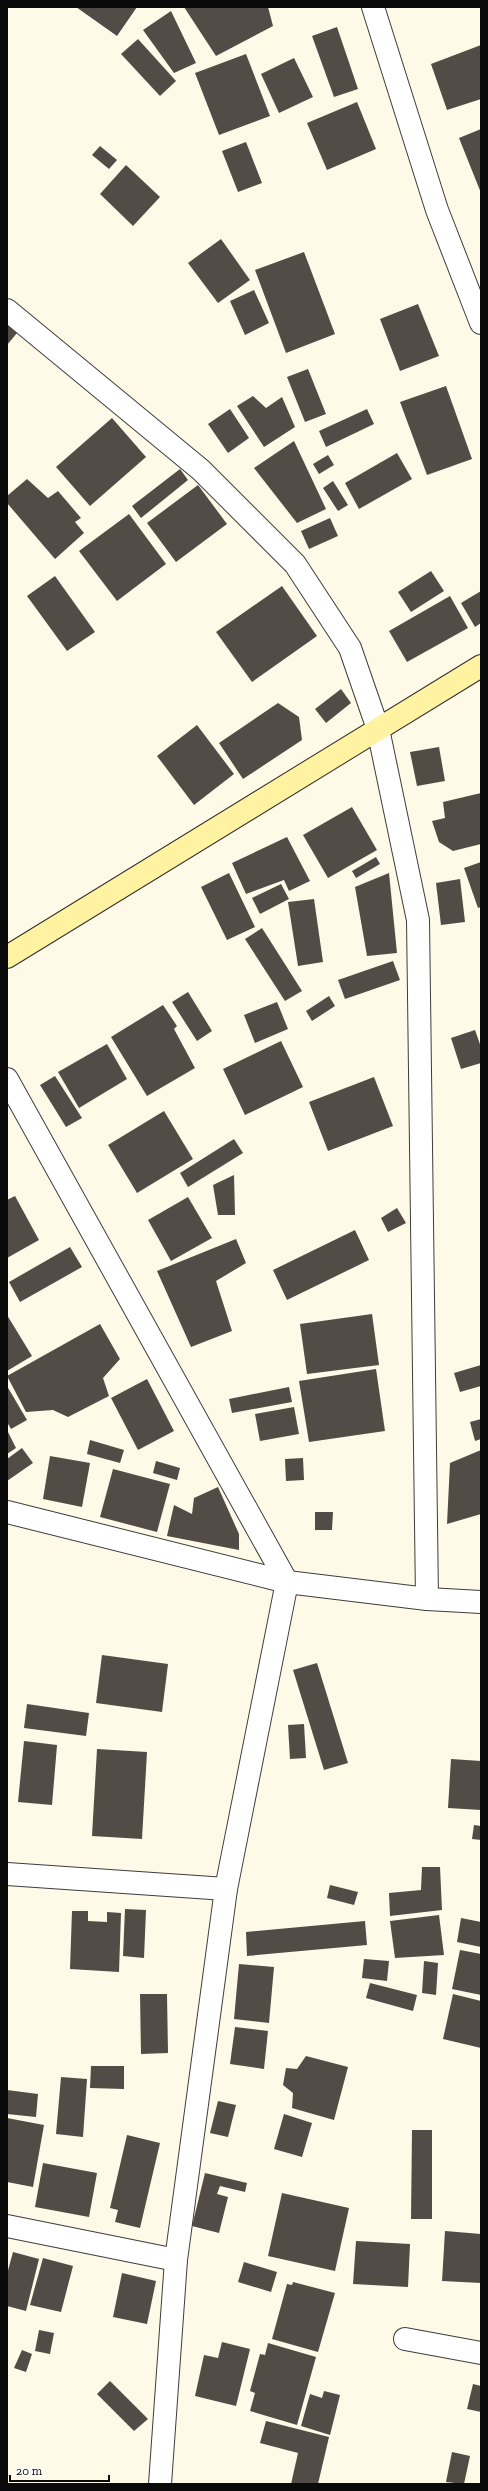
<svg xmlns="http://www.w3.org/2000/svg" width="488" height="2491" font-family="'Zilla Slab',serif">
	<style>
		.building { fill: #534b46 }
		.lines { fill: none; stroke-linecap: round; stroke-linejoin: round }
		.street-casing { stroke: #3d3d3d; stroke-width: 24 }
		.secondary-casing { stroke: #2c2c2c; stroke-width: 24 }
		.street { stroke: #fff; stroke-width: 22 }
		.secondary { stroke: #fff3a2; stroke-width: 22 }
	</style>
	<rect width="100%" height="100%" fill="#fffae7"/>
	<g class="building">
		<polygon points="76,7 137,7 117,36"/>
		<polygon points="184,7 268,7 273,26 216,56"/>
		<polygon points="171,11 196,63 174,73 143,30"/>
		<polygon points="337,27 358,89 334,97 312,36"/>
		<polygon points="138,39 176,81 160,96 121,54"/>
		<polygon points="481,45 481,99 447,110 431,64"/>
		<polygon points="246,54 270,116 219,135 195,73"/>
		<polygon points="294,58 313,97 279,113 261,74"/>
		<polygon points="357,102 376,149 327,170 307,123"/>
		<polygon points="481,129 481,193 459,138"/>
		<polygon points="246,142 262,183 238,192 222,151"/>
		<polygon points="100,146 117,160 109,169 92,155"/>
		<polygon points="126,165 160,197 133,226 100,194"/>
		<polygon points="221,239 250,280 218,303 188,263"/>
		<polygon points="304,252 335,334 286,353 255,270"/>
		<polygon points="254,290 269,323 245,335 230,301"/>
		<polygon points="418,304 439,356 400,371 380,319"/>
		<polygon points="7,324 17,333 7,345"/>
		<polygon points="308,369 326,414 305,422 287,377"/>
		<polygon points="446,386 472,459 427,475 400,402"/>
		<polygon points="253,396 266,408 282,397 295,427 264,447 237,406"/>
		<polygon points="230,409 249,438 228,453 208,424"/>
		<polygon points="367,409 374,424 326,447 319,431"/>
		<polygon points="112,418 146,457 90,506 56,467"/>
		<polygon points="294,441 326,509 297,523 254,468"/>
		<polygon points="397,453 412,479 359,509 345,483"/>
		<polygon points="328,455 334,465 319,474 313,464"/>
		<polygon points="180,469 188,480 141,518 132,506"/>
		<polygon points="27,479 48,498 58,491 81,518 75,522 84,533 55,559 7,503 7,496"/>
		<polygon points="333,481 348,505 338,511 323,488"/>
		<polygon points="198,485 227,524 176,562 147,523"/>
		<polygon points="129,514 166,564 117,601 79,551"/>
		<polygon points="330,518 338,536 309,549 301,531"/>
		<polygon points="431,571 444,591 411,612 398,592"/>
		<polygon points="55,576 95,632 67,651 27,596"/>
		<polygon points="282,586 317,636 252,682 216,632"/>
		<polygon points="481,591 481,623 475,627 461,603"/>
		<polygon points="450,596 468,628 407,662 389,631"/>
		<polygon points="341,689 351,703 326,723 315,709"/>
		<polygon points="278,703 299,717 302,740 243,779 219,743"/>
		<polygon points="197,725 234,774 194,805 157,756"/>
		<polygon points="439,747 445,781 417,786 410,752"/>
		<polygon points="481,793 481,844 453,851 439,842 432,821 445,818 443,802"/>
		<polygon points="352,807 377,850 328,878 303,835"/>
		<polygon points="287,837 310,881 289,891 284,880 246,894 232,863"/>
		<polygon points="376,857 380,864 356,878 352,871"/>
		<polygon points="481,862 481,907 478,908 464,868"/>
		<polygon points="229,873 255,927 227,940 201,887"/>
		<polygon points="389,873 397,953 367,956 355,887"/>
		<polygon points="460,879 465,922 441,925 436,883"/>
		<polygon points="281,884 289,899 260,914 252,898"/>
		<polygon points="314,899 323,962 298,966 288,902"/>
		<polygon points="262,928 302,991 285,1001 245,939"/>
		<polygon points="393,961 400,980 345,999 338,980"/>
		<polygon points="188,992 212,1031 197,1041 172,1002"/>
		<polygon points="329,996 335,1006 312,1021 306,1011"/>
		<polygon points="277,1002 288,1029 255,1043 244,1015"/>
		<polygon points="163,1005 177,1026 174,1029 195,1068 147,1096 111,1037"/>
		<polygon points="475,1030 481,1047 481,1063 461,1069 451,1038"/>
		<polygon points="281,1041 303,1087 245,1115 223,1069"/>
		<polygon points="107,1044 127,1079 79,1108 58,1072"/>
		<polygon points="55,1076 82,1118 66,1127 40,1085"/>
		<polygon points="374,1077 393,1126 328,1151 309,1102"/>
		<polygon points="164,1111 193,1159 137,1193 108,1145"/>
		<polygon points="234,1139 243,1153 188,1187 180,1173"/>
		<polygon points="234,1175 235,1215 218,1215 213,1185"/>
		<polygon points="15,1196 39,1240 7,1258 7,1200"/>
		<polygon points="188,1197 212,1238 171,1261 148,1220"/>
		<polygon points="397,1208 406,1223 388,1232 381,1218"/>
		<polygon points="355,1230 369,1260 287,1300 273,1270"/>
		<polygon points="236,1239 246,1263 216,1281 232,1331 191,1347 157,1271"/>
		<polygon points="70,1247 82,1267 20,1302 9,1282"/>
		<polygon points="372,1314 379,1365 307,1374 300,1324"/>
		<polygon points="7,1315 32,1356 7,1371"/>
		<polygon points="100,1324 120,1359 103,1378 109,1396 68,1417 53,1410 26,1412 7,1376"/>
		<polygon points="481,1365 481,1386 460,1392 454,1373"/>
		<polygon points="376,1369 385,1431 309,1442 299,1381"/>
		<polygon points="147,1379 174,1431 138,1450 111,1398"/>
		<polygon points="7,1386 27,1420 11,1429 7,1422"/>
		<polygon points="289,1387 292,1402 232,1413 229,1399"/>
		<polygon points="294,1407 299,1434 260,1441 255,1414"/>
		<polygon points="481,1419 481,1439 475,1441 470,1422"/>
		<polygon points="7,1430 16,1448 7,1454"/>
		<polygon points="90,1440 124,1450 120,1463 87,1454"/>
		<polygon points="22,1448 33,1463 7,1481 7,1459"/>
		<polygon points="481,1450 481,1514 447,1524 450,1463"/>
		<polygon points="50,1456 90,1463 82,1507 43,1499"/>
		<polygon points="303,1458 304,1480 286,1481 285,1459"/>
		<polygon points="156,1461 180,1468 177,1480 153,1473"/>
		<polygon points="113,1469 170,1484 157,1532 100,1517"/>
		<polygon points="218,1487 239,1534 239,1550 167,1536 174,1505 192,1514 194,1498"/>
		<polygon points="315,1512 333,1512 332,1530 315,1530"/>
		<polygon points="102,1655 168,1664 162,1712 96,1703"/>
		<polygon points="317,1663 348,1763 324,1770 293,1670"/>
		<polygon points="27,1704 89,1713 86,1736 24,1728"/>
		<polygon points="304,1724 306,1758 290,1759 288,1725"/>
		<polygon points="24,1741 57,1745 52,1805 18,1802"/>
		<polygon points="97,1749 147,1752 142,1839 92,1836"/>
		<polygon points="451,1759 481,1761 481,1810 448,1808"/>
		<polygon points="474,1825 481,1826 481,1840 472,1839"/>
		<polygon points="422,1867 440,1867 442,1910 390,1916 389,1893 421,1890"/>
		<polygon points="330,1885 358,1892 354,1905 327,1898"/>
		<polygon points="125,1909 146,1910 144,1958 123,1956"/>
		<polygon points="72,1911 88,1911 88,1921 107,1922 107,1912 121,1913 119,1972 70,1969"/>
		<polygon points="439,1915 444,1955 395,1958 390,1921"/>
		<polygon points="461,1918 481,1922 481,1947 457,1942"/>
		<polygon points="365,1921 367,1945 247,1956 246,1932"/>
		<polygon points="460,1950 481,1954 481,1995 452,1989"/>
		<polygon points="364,1959 389,1961 387,1981 362,1978"/>
		<polygon points="424,1961 438,1963 436,1995 422,1993"/>
		<polygon points="239,1964 274,1967 269,2023 234,2019"/>
		<polygon points="370,1983 417,1995 413,2011 366,1998"/>
		<polygon points="140,1994 167,1994 168,2053 141,2054"/>
		<polygon points="453,1994 481,2001 481,2048 443,2039"/>
		<polygon points="235,2027 268,2031 264,2069 230,2064"/>
		<polygon points="306,2056 348,2067 334,2120 292,2108 293,2093 283,2085 286,2068 297,2069"/>
		<polygon points="91,2066 124,2066 124,2089 90,2088"/>
		<polygon points="61,2077 87,2079 83,2137 56,2134"/>
		<polygon points="7,2090 38,2094 36,2117 7,2114"/>
		<polygon points="218,2101 236,2105 228,2137 210,2133"/>
		<polygon points="284,2114 312,2123 302,2157 274,2149"/>
		<polygon points="7,2118 44,2125 33,2187 7,2182"/>
		<polygon points="412,2130 432,2130 432,2219 411,2219"/>
		<polygon points="127,2135 160,2143 140,2228 115,2222 118,2210 110,2208"/>
		<polygon points="43,2163 97,2173 89,2217 35,2207"/>
		<polygon points="205,2173 247,2183 245,2192 220,2186 217,2194 228,2197 219,2233 192,2226"/>
		<polygon points="282,2193 349,2208 335,2271 268,2256"/>
		<polygon points="445,2231 481,2234 481,2283 442,2281"/>
		<polygon points="356,2241 410,2244 408,2287 353,2284"/>
		<polygon points="13,2252 39,2259 26,2311 7,2306 7,2274"/>
		<polygon points="43,2258 73,2266 61,2312 30,2305"/>
		<polygon points="244,2262 277,2272 271,2292 238,2282"/>
		<polygon points="122,2273 156,2281 147,2324 113,2317"/>
		<polygon points="293,2282 335,2293 318,2352 272,2339 287,2284 292,2285"/>
		<polygon points="39,2330 54,2333 50,2354 35,2351"/>
		<polygon points="222,2342 250,2349 236,2406 195,2396 204,2355 218,2358"/>
		<polygon points="268,2343 316,2357 297,2425 250,2411 255,2393 250,2391 260,2354 265,2355"/>
		<polygon points="22,2350 32,2354 26,2372 14,2368"/>
		<polygon points="110,2381 148,2419 134,2431 97,2394"/>
		<polygon points="473,2384 481,2386 481,2412 467,2409"/>
		<polygon points="324,2391 340,2395 330,2435 301,2426 310,2394 322,2398"/>
		<polygon points="266,2421 329,2437 318,2484 291,2484 298,2453 260,2443"/>
		<polygon points="452,2452 470,2456 464,2484 446,2482"/>
	</g>
	<g class="lines">
		<g class="street-casing">
			<g id="street">
				<polyline points="373,7 437,210 481,323"/>
				<polyline points="7,310 201,470 295,564 350,648 378,729 418,920 427,1599"/>
				<polyline points="7,1079 287,1582 226,1889 176,2260 160,2484"/>
				<polyline points="7,1512 287,1582 427,1599 481,1602"/>
				<polyline points="7,1874 226,1889"/>
				<polyline points="7,2226 176,2260"/>
				<polyline points="405,2339 481,2353"/>
			</g>
		</g>
		<g class="secondary-casing">
			<polyline id="secondary" points="7,957 481,666"/>
		</g>
		<use href="#street" class="street"/>
		<use href="#secondary" class="secondary"/>
	</g>
	<rect width="488" height="2491" fill="none" stroke="#0a0a0a" stroke-width="16"/>
	<path d="M10 2475v6h99v-6" fill="none" stroke="#0a0a0a" stroke-width="2"/>
	<text x="16" y="2475" font-size="12" fill="#0a0a0a" stroke="#ffffff" stroke-width="3" paint-order="stroke">20 m</text>
</svg>
